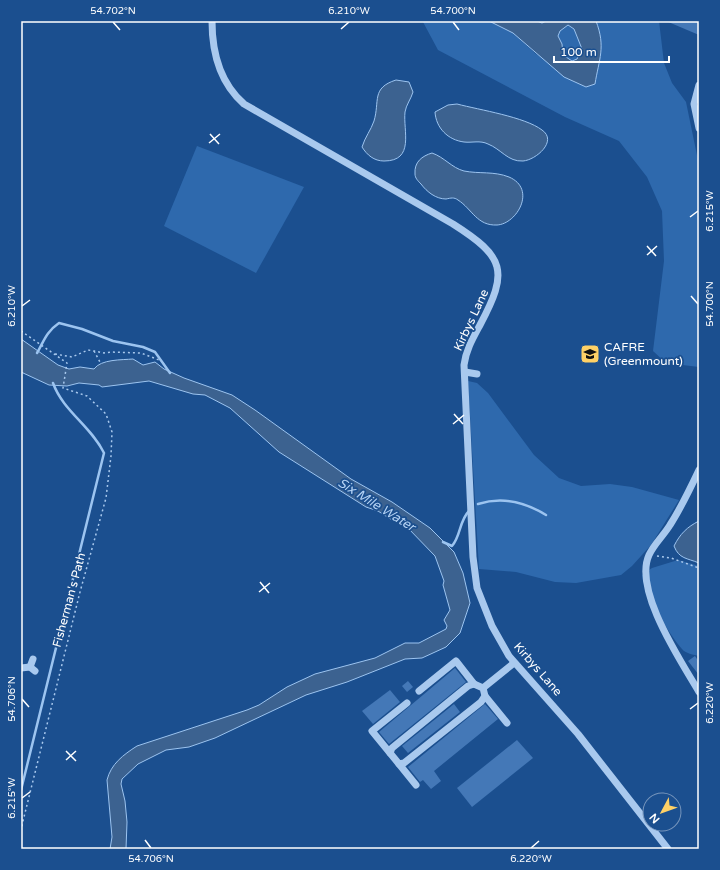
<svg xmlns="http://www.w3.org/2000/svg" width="720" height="870" font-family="'Varela Round',sans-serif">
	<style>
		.green { fill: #2e69ad }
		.water { fill: #3c6290; stroke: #9cc4f0; fill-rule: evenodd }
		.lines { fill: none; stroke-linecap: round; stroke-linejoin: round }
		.stream { stroke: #9cc4f0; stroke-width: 2.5 }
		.building { fill: #4478b7 }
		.path { stroke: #a9c9ee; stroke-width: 1.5; stroke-dasharray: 2 3; stroke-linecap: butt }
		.minor { stroke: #a9c9ee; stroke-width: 7 }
		.ticks { fill: none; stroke: #fff; stroke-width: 1.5 }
		.labels { text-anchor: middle; stroke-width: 3.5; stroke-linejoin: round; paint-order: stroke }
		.street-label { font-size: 12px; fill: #fff; stroke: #1b4f8f }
		.poi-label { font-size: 12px; fill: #fff; stroke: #1b4f8f; text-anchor: start }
		.water-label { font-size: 13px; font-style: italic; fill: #b5d3f5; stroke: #1b4f8f }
		.neatline { fill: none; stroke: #fff; stroke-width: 1.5 }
		.ticks-label { font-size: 10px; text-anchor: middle; fill: #fff }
	</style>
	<rect width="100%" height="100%" fill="#1b4f8f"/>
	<g class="green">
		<polygon points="421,21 489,21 513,33 536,54 595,84 599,30 596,21 659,21 664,63 672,83 686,102 699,165 699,367 666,363 653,351 664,261 662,211 647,177 619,141 565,117 438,50 423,22"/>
		<polygon points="568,25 574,29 582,49 577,59 572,61 563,55 562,44 558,36 560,31"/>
		<polygon points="197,146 304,187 256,273 164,226"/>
		<polygon points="468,381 477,383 488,393 534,455 559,478 581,486 610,484 632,487 679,500 651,545 632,566 621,575 576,583 555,582 516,572 479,569"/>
		<path d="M 678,560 L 699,566 L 699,656 C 694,655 685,653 682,649 C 671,637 642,590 642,575 L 652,568 Z"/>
	</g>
	<g class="water">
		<path d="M 489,21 L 537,21 L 542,23 L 546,21 L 596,21 C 606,47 599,59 595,84 L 586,87 L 564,77 L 513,33 ZM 568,25 L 574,29 L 582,49 L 577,59 L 572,61 L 563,55 L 562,44 L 558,36 L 560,31 Z"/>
		<path d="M 396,80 L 409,82 L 413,92 C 411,99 406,105 405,112 C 403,131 415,161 384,161 C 374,161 367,155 362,147 C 365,137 371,130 374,121 C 380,101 371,88 396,80 Z"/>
		<path d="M 457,104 C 480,110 525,117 542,130 C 558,141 536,160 523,161 C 508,162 501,149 488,144 C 480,140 472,143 464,142 C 448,140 436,128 435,112 L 448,105 Z"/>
		<path d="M 432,153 C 444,157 452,168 464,171 C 479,174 494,171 509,177 C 537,189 517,224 497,225 C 477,226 472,209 458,200 C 454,197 451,198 446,199 C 436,199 427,192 421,184 C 418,181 415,178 415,174 C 414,162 422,156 432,153 Z"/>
		<path d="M 21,339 L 58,365 L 69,369 L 80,367 L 94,369 C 101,359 122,360 133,359 L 143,365 L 155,362 L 164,369 L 184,378 L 232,395 L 255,410 L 351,479 L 392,502 L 430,528 L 454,552 L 463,573 L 470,603 L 460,633 L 446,647 L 422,658 L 405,659 L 347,682 L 306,695 L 215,738 L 189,747 L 166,750 L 138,764 L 122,779 L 121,784 L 125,801 L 127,822 L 126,849 L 110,849 L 112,837 L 107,780 C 111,764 123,755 137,746 L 247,710 L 259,705 L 287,687 L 315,674 L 375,658 L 405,643 L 419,643 L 446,629 L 447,626 L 444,620 L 450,610 L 443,585 L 444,581 L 435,556 L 407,527 L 392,520 L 378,511 L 366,507 L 279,452 L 230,408 L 205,395 L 193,394 L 149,381 L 102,387 L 99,385 L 79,383 L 67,386 L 49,385 L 21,372 Z"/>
		<path d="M 699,521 L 699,563 C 687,558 679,559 674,546 C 680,534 687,527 699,521 Z"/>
	</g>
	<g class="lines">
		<g class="stream">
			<path d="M 37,353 C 44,341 46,332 59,323 L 82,329 L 113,341 L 143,347 L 155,352 L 170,373"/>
			<path d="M 478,504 C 503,496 525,502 546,515"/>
			<path d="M 443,542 L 452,546 C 461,536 459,521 469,511"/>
			<path d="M 21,790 L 104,453 C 91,426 63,411 53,383"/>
		</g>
	</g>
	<g class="building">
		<polygon points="666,21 699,21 699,35"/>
		<polygon points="695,656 699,662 699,675 688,661"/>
		<polygon points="455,668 466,682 389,744 379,732"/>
		<polygon points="408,681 413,687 407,692 402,686"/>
		<polygon points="390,690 400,702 373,724 362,711"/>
		<polygon points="454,704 460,712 408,753 402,746"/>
		<polygon points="485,704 498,719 434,771 441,781 431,789 423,780 420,782 408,767"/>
		<polygon points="517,740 533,758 472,807 457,788"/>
	</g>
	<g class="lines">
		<g class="path">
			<polyline points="21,331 67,363 63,388 87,396 106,414 112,432 111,456 106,498 80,592 21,829"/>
			<polyline points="94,351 100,362"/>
			<polyline points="55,354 72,357 88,350 94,351 104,353 111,352 141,353 159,360"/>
			<polyline points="657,556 671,558 699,568"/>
		</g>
		<g class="minor">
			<path d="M 212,21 C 212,52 220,83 244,104 L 453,224 C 505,257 509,271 480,325 C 473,338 466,350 464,365 L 473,557 L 477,588 L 492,626 L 509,656 L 578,734 L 668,849"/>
			<polyline points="699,85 694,104 699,128"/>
			<polyline points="465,372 477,374"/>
			<path d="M 699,470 C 690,489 681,508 670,525 C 664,535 654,544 649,555 C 633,590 681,661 699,692"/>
			<polyline points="30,667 33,659"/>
			<polyline points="21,668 30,667 35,671"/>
			<polyline points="483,688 474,684 468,686 392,748 390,753 399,764 404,763 481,702 485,696 483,688 514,663"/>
			<polyline points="419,691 456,661 474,684"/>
			<polyline points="485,696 507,723"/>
			<polyline points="390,753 372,731 407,703"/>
			<polyline points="399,764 416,785"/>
		</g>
	</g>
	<path class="ticks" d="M 113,22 L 120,30M 453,22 L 459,30M 341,29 L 349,22M 210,134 L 219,144M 209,143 L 220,134M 690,217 L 698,211M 647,246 L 656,256M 647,255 L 657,246M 691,296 L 698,304M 22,306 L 30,300M 454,414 L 463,424M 453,424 L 464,415M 260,582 L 269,593M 259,592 L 270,583M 22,699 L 29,707M 690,709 L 698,703M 66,751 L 76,761M 66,760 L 76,751M 22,798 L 30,792M 145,840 L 151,848M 531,848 L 539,841"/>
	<defs>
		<g id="university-square" transform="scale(1)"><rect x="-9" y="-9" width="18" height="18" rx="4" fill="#ffd166" stroke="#1b4f8f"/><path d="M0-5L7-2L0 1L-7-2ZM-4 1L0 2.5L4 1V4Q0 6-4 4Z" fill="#111"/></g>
	</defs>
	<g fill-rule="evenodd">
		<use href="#university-square" x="590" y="354"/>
	</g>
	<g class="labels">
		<g class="street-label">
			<text transform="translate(471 320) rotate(-65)" y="4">Kirbys Lane</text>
			<text transform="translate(69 600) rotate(-75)" y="4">Fisherman's Path</text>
			<text transform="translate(538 669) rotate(49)" y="4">Kirbys Lane</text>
		</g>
		<g class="poi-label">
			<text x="604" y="351">CAFRE<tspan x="604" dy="14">(Greenmount)</tspan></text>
		</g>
		<g class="water-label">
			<text transform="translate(377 504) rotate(32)" y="5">Six Mile Water</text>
		</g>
	</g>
	<rect width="720" height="870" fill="none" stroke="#1b4f8f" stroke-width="44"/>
	<g transform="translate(662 812) rotate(229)"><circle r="19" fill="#1b4f8f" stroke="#7695bc"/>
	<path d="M0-3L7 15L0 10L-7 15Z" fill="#ffd166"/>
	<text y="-6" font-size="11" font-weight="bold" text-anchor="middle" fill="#ffffff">N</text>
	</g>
	<path d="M554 56v6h115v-6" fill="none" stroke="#ffffff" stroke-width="2"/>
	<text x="560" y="56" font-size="12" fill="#ffffff" stroke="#1b4f8f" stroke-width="3" paint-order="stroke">100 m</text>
	<rect x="22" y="22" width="676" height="826" class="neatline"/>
	<g class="ticks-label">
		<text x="113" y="14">54.702°N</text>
		<text x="349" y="14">6.210°W</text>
		<text x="453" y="14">54.700°N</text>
		<text transform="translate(709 211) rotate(-90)" y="4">6.215°W</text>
		<text transform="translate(709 304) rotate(-90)" y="4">54.700°N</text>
		<text transform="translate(11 306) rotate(-90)" y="4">6.210°W</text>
		<text transform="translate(11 699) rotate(-90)" y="4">54.706°N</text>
		<text transform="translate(709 703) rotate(-90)" y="4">6.220°W</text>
		<text transform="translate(11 798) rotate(-90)" y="4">6.215°W</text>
		<text x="151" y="862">54.706°N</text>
		<text x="531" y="862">6.220°W</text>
	</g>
</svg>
